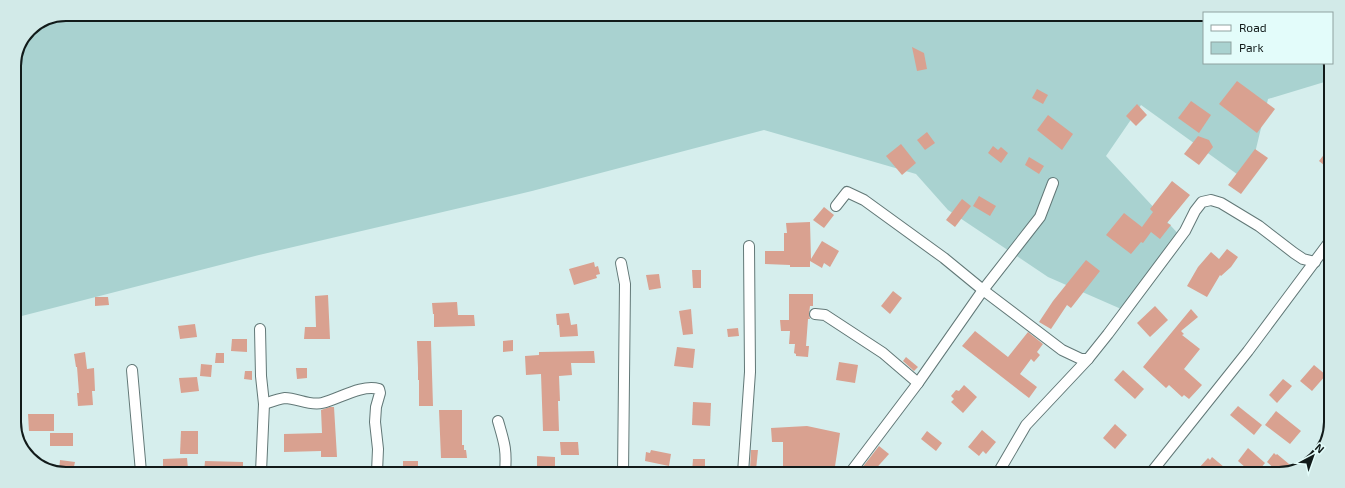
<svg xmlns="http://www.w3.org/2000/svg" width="1345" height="488" font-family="'Exo 2',sans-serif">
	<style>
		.green { fill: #a9d2d0 }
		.building { fill: #d9a190 }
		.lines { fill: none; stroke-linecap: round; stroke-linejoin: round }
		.street-casing { stroke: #627877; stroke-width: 12 }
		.street { stroke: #fff; stroke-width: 10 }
		.rim { fill: none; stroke: #121b1a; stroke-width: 2 }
	</style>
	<rect width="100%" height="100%" fill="#d6eeed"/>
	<polygon class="green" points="66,14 1204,16 1204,63 1331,63 1331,80 1268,99 1248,182 1141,105 1106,156 1184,240 1128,312 1048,277 948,210 916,174 764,130 532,191 259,255 14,318 14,62 29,29"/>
	<g class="building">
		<polygon points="912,47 924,53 927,69 917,71"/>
		<polygon points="1237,81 1275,109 1257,133 1219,104"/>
		<polygon points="1037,89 1048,95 1043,104 1032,98"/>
		<polygon points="1191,101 1211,115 1199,133 1178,118"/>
		<polygon points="1137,104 1147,115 1136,126 1126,116"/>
		<polygon points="1048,115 1073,134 1062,150 1037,130"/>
		<polygon points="927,132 935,143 925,150 917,140"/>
		<polygon points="1198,136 1209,140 1213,147 1199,165 1184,154"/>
		<polygon points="901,144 916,163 902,175 886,156"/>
		<polygon points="993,146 998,150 1001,147 1008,153 1001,163 988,153"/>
		<polygon points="1255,149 1268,158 1241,194 1228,185"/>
		<polygon points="1326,152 1330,156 1330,170 1319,161"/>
		<polygon points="1029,157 1044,166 1039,174 1025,165"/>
		<polygon points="1172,181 1190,195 1167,223 1171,225 1160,239 1151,232 1143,243 1141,242 1131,254 1106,235 1124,213 1142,227 1153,212 1150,209"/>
		<polygon points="979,196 996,206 990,216 973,206"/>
		<polygon points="962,199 971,206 955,227 946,220"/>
		<polygon points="824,207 834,215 824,228 813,220"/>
		<polygon points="810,222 811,259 822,241 839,251 830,267 824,263 822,268 810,261 810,267 790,267 790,265 765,264 765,251 784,251 784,233 787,233 786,223"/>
		<polygon points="1227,249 1238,257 1231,267 1221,276 1220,275 1207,297 1187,286 1198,267 1211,252 1219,259"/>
		<polygon points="1086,260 1100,271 1071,308 1067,305 1051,329 1039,322 1053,301"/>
		<polygon points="594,262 595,267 598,266 600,274 596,275 597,278 574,285 569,269"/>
		<polygon points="692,270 701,270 701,288 693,288"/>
		<polygon points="659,274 661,288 649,290 646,275"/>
		<polygon points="893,291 902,298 890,314 881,306"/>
		<polygon points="789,294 813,294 813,306 810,306 809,314 810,319 808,319 806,346 809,346 808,357 796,356 796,354 794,353 795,344 789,344 790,331 781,331 780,320 789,320"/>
		<polygon points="328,295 330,339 304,339 305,327 316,327 315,296"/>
		<polygon points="95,297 108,297 109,305 95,306"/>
		<polygon points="457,302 458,315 474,315 475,326 434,327 434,314 433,314 432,303"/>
		<polygon points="1155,306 1168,320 1150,337 1137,323"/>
		<polygon points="691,309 693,334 683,335 679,311"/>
		<polygon points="1191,309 1198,317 1181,331 1184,334 1182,335 1200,349 1184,369 1202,385 1189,399 1184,395 1182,397 1169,385 1166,388 1143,367"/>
		<polygon points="569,313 571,325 577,324 578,336 560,337 559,325 557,325 556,314"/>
		<polygon points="195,324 197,337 180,339 178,326"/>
		<polygon points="738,328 739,336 728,337 727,329"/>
		<polygon points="975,331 1008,357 1028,332 1043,344 1037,352 1040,355 1034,362 1031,359 1020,374 1037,387 1029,398 962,346"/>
		<polygon points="232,339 247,339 247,352 231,351"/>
		<polygon points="513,340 513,351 503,352 503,341"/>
		<polygon points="417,341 431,341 433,406 419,406 419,380 418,380 418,368"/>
		<polygon points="677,347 695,349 693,368 674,366"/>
		<polygon points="594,351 595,363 571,363 572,375 559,376 560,401 558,401 559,431 543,431 541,374 526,375 525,356 539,355 539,352"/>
		<polygon points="85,352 87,369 94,368 95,391 92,391 93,405 78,406 77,393 79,393 77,367 76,367 74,354"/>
		<polygon points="216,353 224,353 224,363 215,363"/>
		<polygon points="906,357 918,367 914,371 903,361"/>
		<polygon points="839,362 858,365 855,383 836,380"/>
		<polygon points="201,364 212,365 211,377 200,376"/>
		<polygon points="1314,365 1326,375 1312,391 1300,381"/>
		<polygon points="296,368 307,368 307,378 297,379"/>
		<polygon points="1123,370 1144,389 1135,399 1114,380"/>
		<polygon points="245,371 252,371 252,380 244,379"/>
		<polygon points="197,377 199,391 181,393 179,378"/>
		<polygon points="1283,379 1292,386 1277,403 1269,395"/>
		<polygon points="964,385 977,397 963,413 951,402 954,399 951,396 956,390 959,391"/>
		<polygon points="693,402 711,403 710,426 692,425"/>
		<polygon points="1238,406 1262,425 1254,435 1230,415"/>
		<polygon points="330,407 334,407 337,457 321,457 321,451 284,452 284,434 322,433 321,410"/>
		<polygon points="439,410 462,410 462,445 464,445 464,450 466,450 467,458 441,458"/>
		<polygon points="1276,411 1301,431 1290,444 1265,425"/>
		<polygon points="28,414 54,414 54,431 29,431"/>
		<polygon points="1115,424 1127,435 1115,449 1103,438"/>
		<polygon points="807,426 840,433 834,473 783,473 783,442 772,442 771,428"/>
		<polygon points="982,430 996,442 986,454 983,451 979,456 968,447"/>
		<polygon points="181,431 198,431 198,454 180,454"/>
		<polygon points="927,431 942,443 936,451 921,439"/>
		<rect x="50" y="433" width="23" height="13"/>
		<polygon points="560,442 578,442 579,455 561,455"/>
		<polygon points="879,446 889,454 872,473 858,473"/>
		<polygon points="1248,448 1265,463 1256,474 1253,474 1238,461"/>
		<polygon points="651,450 671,454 669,466 645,461 646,452 650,453"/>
		<polygon points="751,450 758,450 756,470 750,469"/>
		<polygon points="1274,453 1276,455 1277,454 1295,469 1280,474 1267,462"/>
		<polygon points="537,456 555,457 555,471 537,470"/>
		<polygon points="1212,457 1224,467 1217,474 1204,474 1198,469 1208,458 1210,460"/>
		<polygon points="187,458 188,469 163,470 163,459"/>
		<polygon points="693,459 705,459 705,473 692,473"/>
		<polygon points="60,460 75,462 73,471 59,471"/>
		<polygon points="205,461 243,462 243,472 204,472"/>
		<rect x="403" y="461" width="15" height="11"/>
	</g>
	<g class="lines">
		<g class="street-casing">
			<g id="street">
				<polyline points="836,206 847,192 864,200 944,258 983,290 1062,350 1081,359 1088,359"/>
				<polyline points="621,263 625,284 623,473"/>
				<polyline points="815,314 825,315 883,353 918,383"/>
				<polyline points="260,329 261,376 264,404 261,472"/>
				<polyline points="132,370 141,472"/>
				<path d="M 264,404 C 270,402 278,399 285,398 C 297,398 309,406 322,403 C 339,399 361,384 379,389 L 380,393 L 376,407 L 375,422 L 378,449 L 377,472"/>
				<path d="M 498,421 C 504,442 507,449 505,472"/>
				<polyline points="743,473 750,372 749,246"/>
				<polyline points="850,473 918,383 983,290 1040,217 1053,183"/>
				<polyline points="998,473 1026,425 1088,359 1108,334 1185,231 1195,211 1202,202 1211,200 1221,203 1259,226 1294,253 1303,259 1315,262"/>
				<polyline points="1150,474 1248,351 1330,241"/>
			</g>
		</g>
		<use href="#street" class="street"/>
	</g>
	<path d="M0 0H1345V488H0ZM66 21H1279A45 45 0 0 1 1324 66V422A45 45 0 0 1 1279 467H66A45 45 0 0 1 21 422V66A45 45 0 0 1 66 21Z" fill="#d2eae8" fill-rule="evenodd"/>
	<path class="rim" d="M66 21H1279A45 45 0 0 1 1324 66V422A45 45 0 0 1 1279 467H66A45 45 0 0 1 21 422V66A45 45 0 0 1 66 21Z"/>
	<rect x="1203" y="12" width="130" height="52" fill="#e3fcfa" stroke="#8fa2a0"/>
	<rect x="1211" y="25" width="20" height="6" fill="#ffffff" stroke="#8fa2a0"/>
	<text x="1239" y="32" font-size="12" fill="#121b1a">Road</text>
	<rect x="1211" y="42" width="20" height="12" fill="#a9d2d0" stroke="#8fa2a0"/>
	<text x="1239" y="52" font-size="12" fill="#121b1a">Park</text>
	<g transform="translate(1313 456) rotate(41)" stroke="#e3fcfa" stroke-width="3" paint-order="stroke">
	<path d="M0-3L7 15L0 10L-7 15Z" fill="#121b1a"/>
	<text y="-6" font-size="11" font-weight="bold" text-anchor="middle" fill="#121b1a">N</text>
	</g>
</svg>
